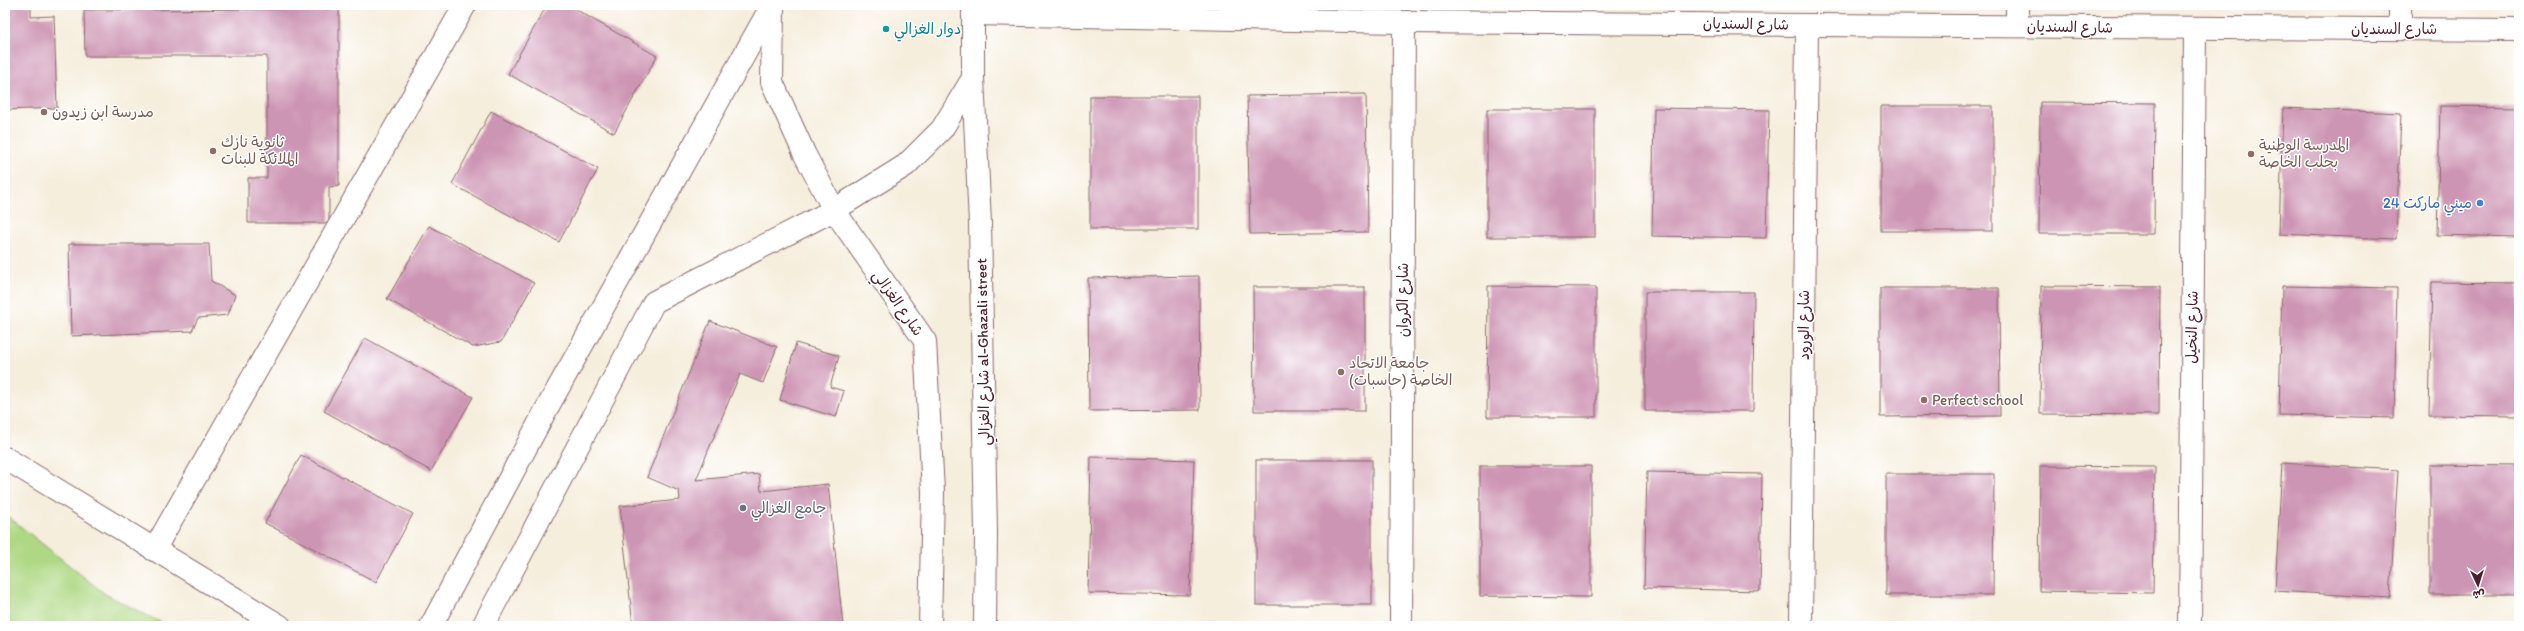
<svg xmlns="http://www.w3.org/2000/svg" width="2524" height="631" font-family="Itim,'Playpen Sans Arabic',sans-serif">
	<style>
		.grass { fill: #aed883; stroke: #7c7c57 }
		.building { fill: #cd95b4 }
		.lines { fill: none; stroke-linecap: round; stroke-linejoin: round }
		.minor-casing { stroke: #866769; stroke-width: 24 }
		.major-casing { stroke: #866769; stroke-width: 24 }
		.minor { stroke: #fff; stroke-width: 22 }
		.major { stroke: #fff; stroke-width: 22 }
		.culture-dot { fill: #0f9aa8; stroke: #fff; stroke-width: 1.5 }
		.education-dot { fill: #8d6e63; stroke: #fff; stroke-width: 1.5 }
		.shop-dot { fill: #3f7fe0; stroke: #fff; stroke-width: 1.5 }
		.worship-dot { fill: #6b7280; stroke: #fff; stroke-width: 1.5 }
		.labels { text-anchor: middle; stroke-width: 3; stroke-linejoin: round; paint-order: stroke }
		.street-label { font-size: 15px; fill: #4a1f2b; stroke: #fff }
		.culture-label { font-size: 15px; fill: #0d838f; stroke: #fff; text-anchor: start }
		.education-label { font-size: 15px; fill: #785e54; stroke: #fff; text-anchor: start }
		.shop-label { font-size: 15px; fill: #366cbe; stroke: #fff; text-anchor: end }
		.worship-label { font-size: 15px; fill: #5b616d; stroke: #fff; text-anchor: start }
	</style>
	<rect width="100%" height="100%" fill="#fff"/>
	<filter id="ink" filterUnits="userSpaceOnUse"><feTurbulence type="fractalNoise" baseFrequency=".025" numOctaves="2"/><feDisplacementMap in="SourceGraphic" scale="8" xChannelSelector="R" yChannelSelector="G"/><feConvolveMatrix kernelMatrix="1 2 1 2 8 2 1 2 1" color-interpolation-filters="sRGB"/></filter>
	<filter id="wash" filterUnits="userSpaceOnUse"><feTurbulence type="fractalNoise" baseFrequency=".012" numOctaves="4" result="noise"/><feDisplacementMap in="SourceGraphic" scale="16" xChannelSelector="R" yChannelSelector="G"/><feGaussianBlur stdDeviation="0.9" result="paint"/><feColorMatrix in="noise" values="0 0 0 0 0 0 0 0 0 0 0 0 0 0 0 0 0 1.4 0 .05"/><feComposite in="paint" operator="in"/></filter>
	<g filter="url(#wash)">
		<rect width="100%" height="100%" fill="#f6eedd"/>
		<polygon class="grass" points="5,514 105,594 168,626 5,626"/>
		<g id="blocks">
			<g class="building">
				<polygon points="5,5 31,5 31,17 54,16 57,108 5,110"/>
				<polygon points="547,5 568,5 657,56 614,133 508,74"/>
				<polygon points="339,9 339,186 329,187 329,223 248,223 248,178 267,178 267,56 85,56 84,10"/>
				<polygon points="1366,94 1368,232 1250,234 1247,96"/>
				<rect x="1090" y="96" width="108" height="133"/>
				<polygon points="2040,102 2155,103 2154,234 2039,234"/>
				<rect x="1881" y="106" width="112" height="125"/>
				<polygon points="2440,106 2519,107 2519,237 2437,235"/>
				<polygon points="1654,108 1769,110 1766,238 1652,236"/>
				<polygon points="2283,108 2401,113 2396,239 2279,234"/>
				<rect x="1487" y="109" width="108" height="128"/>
				<polygon points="491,111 598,169 559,242 452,184"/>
				<polygon points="429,226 534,283 501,342 473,347 387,299"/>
				<polygon points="69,244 209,244 211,281 235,295 228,315 198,318 192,331 71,336"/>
				<polygon points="1199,276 1200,410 1089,411 1088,278"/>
				<polygon points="2432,282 2519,283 2519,416 2429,415"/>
				<polygon points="1488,286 1596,287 1596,417 1487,417"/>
				<polygon points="2041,286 2160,287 2159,415 2040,414"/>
				<polygon points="2282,286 2397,288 2394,418 2279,415"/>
				<polygon points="1253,287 1365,287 1365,411 1254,411"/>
				<polygon points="1880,288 1999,288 2000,416 1880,417"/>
				<polygon points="1645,292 1754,292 1753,411 1645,411"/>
				<polygon points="710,321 777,347 763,383 740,374 696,480 759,474 761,491 828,484 843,626 633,626 620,506 680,500 679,491 647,477"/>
				<polygon points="365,338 473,397 431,471 324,411"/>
				<polygon points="796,343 839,356 830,387 844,391 836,417 780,400"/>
				<polygon points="301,455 413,514 376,582 265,523"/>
				<polygon points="1091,457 1194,460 1190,595 1088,593"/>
				<rect x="1256" y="460" width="116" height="145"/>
				<polygon points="2282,463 2398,470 2390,598 2275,591"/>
				<polygon points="2430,465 2519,466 2519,595 2430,595"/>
				<polygon points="1480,466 1591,466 1591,597 1480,596"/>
				<polygon points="2040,466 2155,467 2153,593 2039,591"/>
				<polygon points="1647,472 1762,474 1760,591 1644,588"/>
				<polygon points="1886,474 1994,474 1993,595 1886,595"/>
			</g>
		</g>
	</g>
	<g filter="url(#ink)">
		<use href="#blocks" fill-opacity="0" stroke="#866769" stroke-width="1"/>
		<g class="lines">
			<g class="minor-casing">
				<g id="minor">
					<polyline points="2017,5 2017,26"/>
					<polyline points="2400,5 2400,29"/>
					<polyline points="974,14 1404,22 2519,30"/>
					<polyline points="5,458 280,626"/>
					<polyline points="154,550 465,5"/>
					<polyline points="431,626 547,408 772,5"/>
					<polyline points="483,626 654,302 834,210 906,165 942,129 973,78"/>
					<polyline points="1401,626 1404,22"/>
					<polyline points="1801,626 1807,25"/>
					<polyline points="2190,626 2195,28"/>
				</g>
			</g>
			<g class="major-casing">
				<g id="major">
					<polyline points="773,5 772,82 805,155 834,210 925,341 933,492 930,626"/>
					<polyline points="973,5 973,78 980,223 986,532 985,626"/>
				</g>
			</g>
			<use href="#minor" class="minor"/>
			<use href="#major" class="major"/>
		</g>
	</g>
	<circle class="culture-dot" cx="886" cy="29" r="4"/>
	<g class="education-dot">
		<circle cx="44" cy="112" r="4"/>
		<circle cx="213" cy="151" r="4"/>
		<circle cx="2251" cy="154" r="4"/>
		<circle cx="1341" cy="372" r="4"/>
		<circle cx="1924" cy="400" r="4"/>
	</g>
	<circle class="shop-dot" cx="2480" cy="203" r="4"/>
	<circle class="worship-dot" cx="743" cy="508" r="4"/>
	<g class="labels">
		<g class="street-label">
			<text transform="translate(1746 24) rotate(1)" y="5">شارع السنديان</text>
			<text transform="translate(2070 27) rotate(1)" y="5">شارع السنديان</text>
			<text x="2394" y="34">شارع السنديان</text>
			<text transform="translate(1403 300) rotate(-90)" y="5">شارع الكروان</text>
			<text transform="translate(898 303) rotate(55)" y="5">شارع الغزالي</text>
			<text transform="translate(1804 325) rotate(-90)" y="5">شارع الورود</text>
			<text transform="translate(2192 327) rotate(-89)" y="5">شارع النخيل</text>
			<text transform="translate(983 352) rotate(-91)" y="5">شارع الغزالي al-Ghazali street</text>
		</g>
		<g class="culture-label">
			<text x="894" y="34">دوار الغزالي</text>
		</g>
		<g class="education-label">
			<text x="52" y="117">مدرسة ابن زيدون</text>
			<text x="221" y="147">ثانوية نازك<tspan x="221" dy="17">الملائكة للبنات</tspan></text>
			<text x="2259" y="150">المدرسة الوطنية<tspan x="2259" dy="17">بحلب الخاصة</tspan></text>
			<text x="1349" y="368">جامعة الاتحاد<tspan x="1349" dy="17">الخاصة (حاسبات)</tspan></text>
			<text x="1932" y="405">Perfect school</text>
		</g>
		<g class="shop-label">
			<text x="2472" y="208">ميني ماركت 24</text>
		</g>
		<g class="worship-label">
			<text x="751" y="513">جامع الغزالي</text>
		</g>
	</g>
	<rect width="2524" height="631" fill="none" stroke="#fff" stroke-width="20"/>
	<g transform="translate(2478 585) rotate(176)" stroke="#ffffff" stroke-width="3" paint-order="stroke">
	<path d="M0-3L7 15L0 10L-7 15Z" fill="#4a1f2b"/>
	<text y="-6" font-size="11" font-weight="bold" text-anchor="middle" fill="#4a1f2b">ش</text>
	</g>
</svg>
